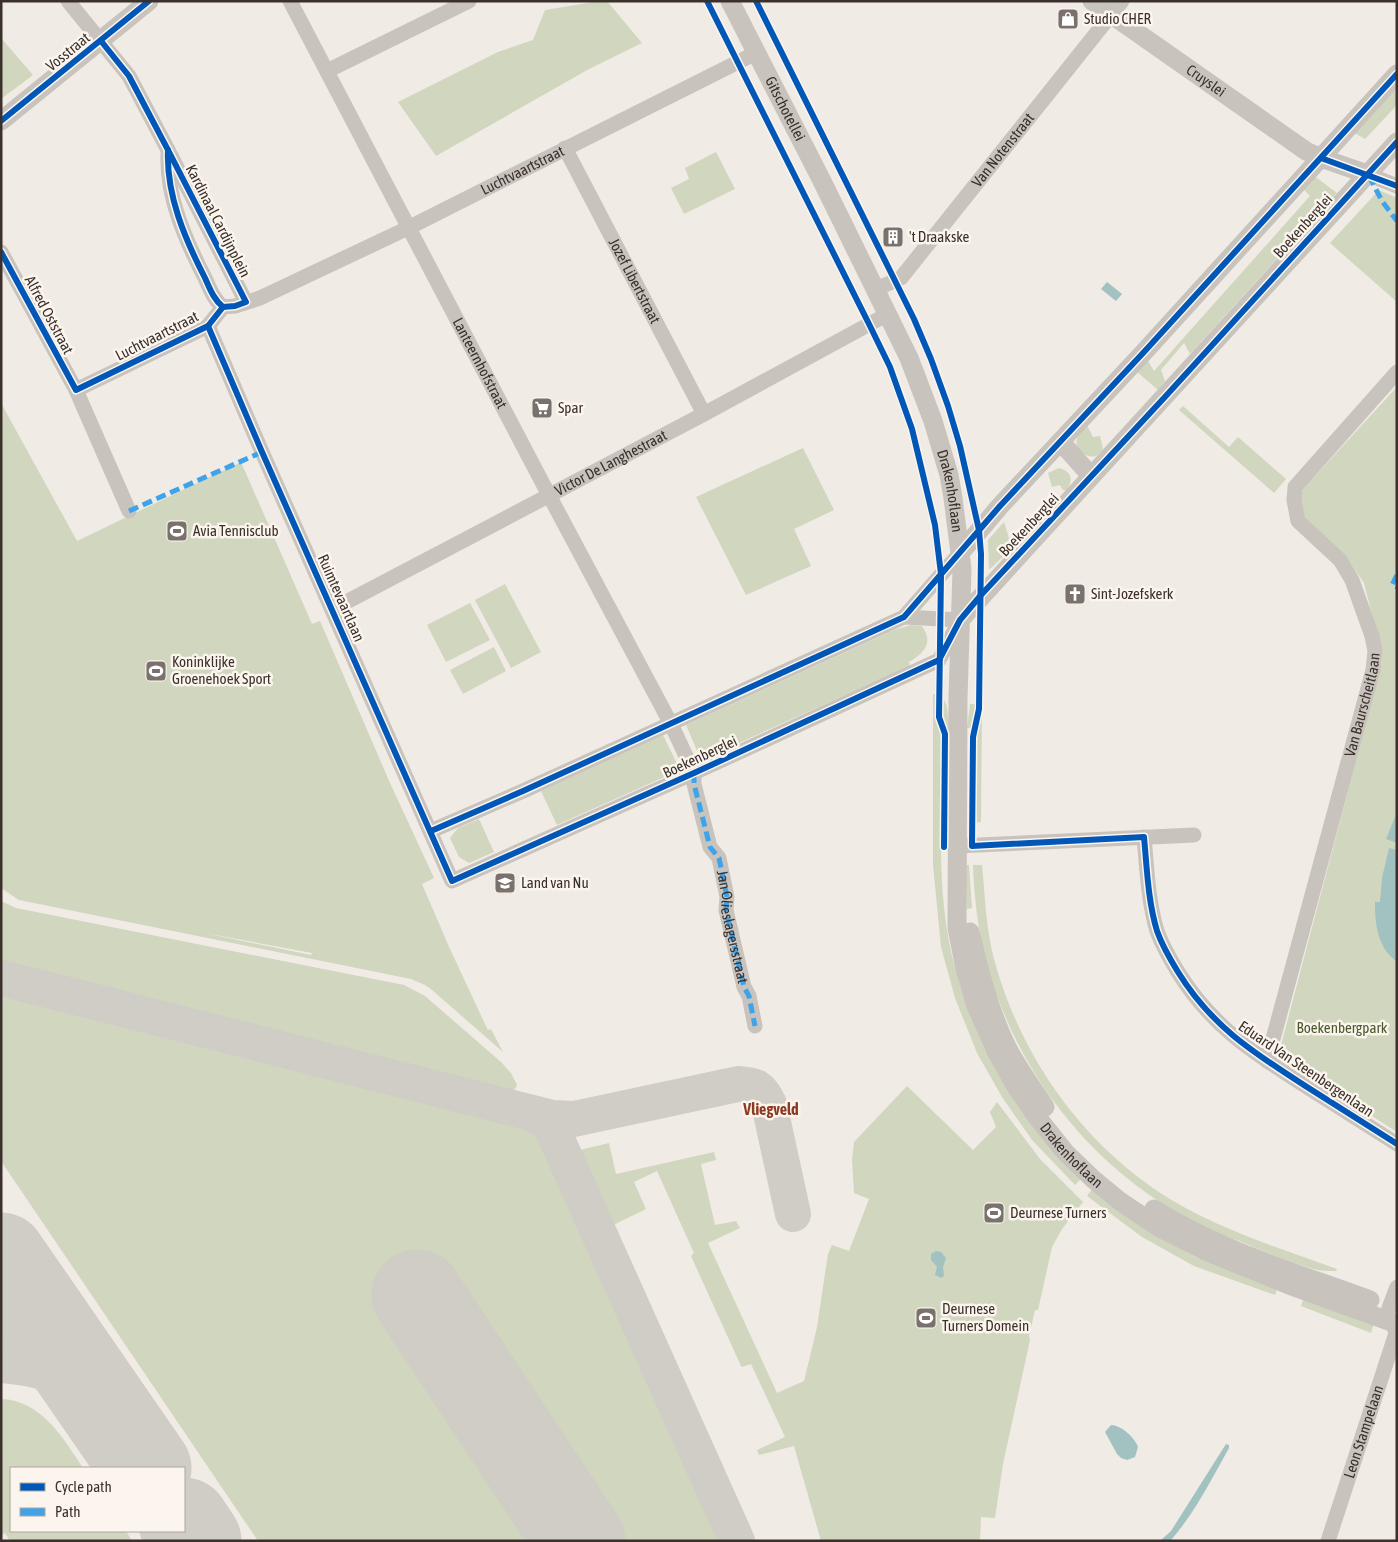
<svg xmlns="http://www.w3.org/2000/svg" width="1398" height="1542" font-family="'Asap Condensed',sans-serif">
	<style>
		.green { fill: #d1d6bf; fill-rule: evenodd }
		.water { fill: #a1c2c1 }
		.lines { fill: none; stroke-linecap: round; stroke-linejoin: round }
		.taxiway { stroke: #d0ccc6; stroke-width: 36 }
		.runway { stroke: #d0ccc6; stroke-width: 91 }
		.minor { stroke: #c9c3be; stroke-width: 15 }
		.tertiary { stroke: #c9c3be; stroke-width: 19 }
		.quiet { stroke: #3fa3eb; stroke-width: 5; stroke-dasharray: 10 5; stroke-linecap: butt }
		.cycleway-casing { stroke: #fbf5ee; stroke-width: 9 }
		.cycleway { stroke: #0057b8; stroke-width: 6 }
		.labels { text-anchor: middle; stroke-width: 5; stroke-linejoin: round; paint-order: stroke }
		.poi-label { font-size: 15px; fill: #3b302b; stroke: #fbf5ee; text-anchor: start }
		.street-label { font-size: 15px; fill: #3b302b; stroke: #fbf5ee }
		.park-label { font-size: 15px; fill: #4a5a2e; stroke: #fbf5ee }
		.neighbourhood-label { font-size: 16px; font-weight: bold; fill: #8c3b22; stroke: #fbf5ee }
	</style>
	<rect width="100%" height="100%" fill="#f0ebe5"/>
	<g class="green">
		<polygon points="600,1 607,1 642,43 589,69 436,156 398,102 498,52 533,40 545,10"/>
		<polygon points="1,38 33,75 1,99"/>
		<polygon points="1397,79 1397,105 1365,139 1351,131"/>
		<polygon points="716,152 735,189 684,214 671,188 689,179 685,168"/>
		<polygon points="1313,175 1337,193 1190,354 1184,343 1161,370 1165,381 1158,390 1136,371 1147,359 1154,371 1310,196 1302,188"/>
		<polygon points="1379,190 1397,198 1397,302 1330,243"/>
		<polygon points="1397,387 1397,1132 1284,1060 1280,1049 1382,662 1376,630 1364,583 1344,554 1303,518 1299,499 1303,489"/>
		<path d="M 1,403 L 77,541 L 241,462 L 312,624 L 320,621 L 390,783 L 434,878 L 422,884 L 450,949 L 485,1024 L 488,1030 L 491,1029 L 503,1052 L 432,990 L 425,985 L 411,979 L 19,900 L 1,888 ZM 199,932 L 312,953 L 311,955 Z"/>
		<polygon points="1183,406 1229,447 1238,437 1286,479 1274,493 1179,410"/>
		<path d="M 1087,425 L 1093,437 L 1100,436 L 1103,449 C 1103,449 1098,455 1098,455 C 1088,461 1073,448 1077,438 C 1078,433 1084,428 1087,425 Z"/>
		<polygon points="803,448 834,510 794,529 811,566 746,595 696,497"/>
		<path d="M 1059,468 C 1072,471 1074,481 1066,491 L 1062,489 L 1060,485 L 1052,487 L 1048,473 Z"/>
		<polygon points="1004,522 1012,548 991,568 989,569 988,540"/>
		<polygon points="505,584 541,652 511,668 475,600"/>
		<polygon points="470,603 490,640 446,662 427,625"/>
		<path d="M 911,625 L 922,626 C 934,643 924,653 909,662 L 910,666 L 701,760 L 686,725 L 894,630 Z"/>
		<polygon points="494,647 506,671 463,694 450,670"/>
		<path d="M 933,694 L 936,694 L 937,715 L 942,734 C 942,798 937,866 947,930 C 956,987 981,1050 1013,1098 C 1032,1128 1057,1153 1081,1179 L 1075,1185 L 1032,1140 L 1002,1097 L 977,1053 L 955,998 L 941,947 L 933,865 Z"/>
		<polygon points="942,694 947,707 951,737 947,737 941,719 940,695"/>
		<polygon points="977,703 982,703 981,822 973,823 970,734 972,728 967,728 970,704 977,704"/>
		<polygon points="663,735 680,770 557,825 541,791"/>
		<polygon points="479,819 494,852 469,863 459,857 450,838 458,828"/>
		<polygon points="965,865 969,865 972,908 967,909"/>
		<path d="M 973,865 L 982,865 C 985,896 986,929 994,959 C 1023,1067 1097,1165 1199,1215 C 1243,1237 1291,1252 1337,1269 L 1336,1271 C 1329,1271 1320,1271 1313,1269 C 1289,1262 1265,1252 1242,1242 C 1231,1238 1218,1234 1207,1228 C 1113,1185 1038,1101 1001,1006 C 995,990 988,975 985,959 C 978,928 974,897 973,865 Z"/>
		<path d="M 1,901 L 16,908 L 404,985 L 425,996 L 501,1062 L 511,1073 L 517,1085 C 514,1092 510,1093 503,1093 L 1,965 Z"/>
		<path d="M 1,992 L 518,1124 C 532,1132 541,1141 548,1156 L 721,1530 L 720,1541 L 258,1541 L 1,1161 Z"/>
		<polygon points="907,1086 973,1150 996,1127 990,1112 997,1102 1040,1159 1083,1202 1062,1229 1052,1247 1038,1310 1035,1310 1029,1336 1030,1340 1003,1464 995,1518 981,1517 980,1541 821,1541 794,1446 759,1455 757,1450 785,1437 751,1364 742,1367 741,1366 691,1256 694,1253 657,1171 634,1182 646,1209 611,1226 576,1151 609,1143 616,1174 714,1152 716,1160 701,1164 715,1225 736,1221 740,1228 708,1243 777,1393 804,1381 817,1327 828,1254 832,1245 849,1251 869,1199 854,1193 852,1160 854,1142"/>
		<polygon points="1092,1189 1171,1244 1195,1257 1278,1286 1275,1295 1194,1266 1142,1237 1087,1196"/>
		<polygon points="1304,1297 1374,1323 1371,1333 1301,1306"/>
		<path d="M 1,1399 C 41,1400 64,1439 83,1468 L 11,1468 L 11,1531 L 126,1531 L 132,1541 L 10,1541 L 5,1533 L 1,1536 Z"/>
	</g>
	<g class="water">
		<polygon points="1107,282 1122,294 1116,301 1101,289"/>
		<polygon points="1397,812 1397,843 1386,839"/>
		<path d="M 1389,848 L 1397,850 L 1397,962 C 1377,947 1375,924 1375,902 L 1380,902 L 1382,878 Z"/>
		<polygon points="936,1251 941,1252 946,1258 943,1267 944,1276 941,1278 935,1275 937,1267 931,1260 931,1254"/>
		<path d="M 1111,1425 C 1121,1425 1135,1438 1138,1447 L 1135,1457 L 1127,1460 L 1121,1458 L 1117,1454 L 1105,1432 Z"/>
		<path d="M 1226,1444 L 1229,1445 L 1229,1448 C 1211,1480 1195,1513 1170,1541 L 1160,1541 L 1171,1531 Z"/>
	</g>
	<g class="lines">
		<g class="taxiway">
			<path d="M 1,978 L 552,1118 L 574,1119 L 738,1084 C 756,1085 761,1087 769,1104 L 793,1214"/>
			<path d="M 533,1114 C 544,1119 549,1124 555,1135 L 737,1541"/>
			<path d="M 1,1353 C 31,1333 26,1312 18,1282"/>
			<path d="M 1,1365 C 17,1367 36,1368 50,1375 C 73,1386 93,1404 113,1420"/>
		</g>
		<g class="runway">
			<polyline points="1,1258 146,1468"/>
			<polyline points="417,1295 580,1541"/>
			<polyline points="184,1523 196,1541"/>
		</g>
		<g class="minor">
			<polyline points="68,1 129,76 168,150 246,302"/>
			<path id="s1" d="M 290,1 L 542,482 L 671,724 L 694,773 L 694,784 L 710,847 L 719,858 L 727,897 L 726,910 L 744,987 L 749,996 L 755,1026"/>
			<polyline points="327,71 469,1"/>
			<path id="s2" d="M 565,148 L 704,414"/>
			<path d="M 168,154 C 166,197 186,241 205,278 C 210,289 214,300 223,307"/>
			<polyline points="1367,174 1397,186"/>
			<polyline points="1,252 76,390 129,511"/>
			<path id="s3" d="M 876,289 L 901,278 L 1122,1"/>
			<polyline points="208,326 262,452 452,881 694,773 939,660 960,620 904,617"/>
			<path id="s4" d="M 76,390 L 208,326 L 223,307 L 235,306 L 260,298 L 408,228 L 756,53"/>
			<path id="s5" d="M 333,609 L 704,414 L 888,314"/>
			<polyline points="431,831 523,791 904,617 961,552"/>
			<path d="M 1144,837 C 1147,869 1148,901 1157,931 C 1162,945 1170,959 1178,972 C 1212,1027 1254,1053 1307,1087 C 1337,1106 1367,1125 1397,1144"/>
			<polyline points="957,846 1194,835"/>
			<path id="s6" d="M 1267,1061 L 1373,670 L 1375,651 L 1372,636 L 1352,580 L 1340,560 L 1298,521 L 1294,500 L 1295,487 L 1397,372"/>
			<polyline points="1389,1308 1397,1287"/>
			<path id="s7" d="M 1328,1541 L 1396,1333 L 1392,1322"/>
		</g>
		<g class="tertiary">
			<path id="s8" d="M 730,1 L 821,179 L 909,358 L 933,421 L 949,475 L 953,498 L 962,569 L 958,698 L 957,928 L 965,969 L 976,1006 L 996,1051 L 1015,1085 L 1037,1117 L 1065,1152 L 1093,1179 L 1121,1202 L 1160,1228 L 1203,1250 L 1289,1285 L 1397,1324"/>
			<path id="s9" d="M 1092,1 L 1306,151 L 1321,158 L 1367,174"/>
			<polyline points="1,121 149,1"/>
			<polyline points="1061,442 1091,476"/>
			<polyline points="961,552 1000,506 1144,352 1397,74"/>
			<polyline points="960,620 1397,142"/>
			<path d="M 970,932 C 979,970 989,1009 1006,1045 C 1017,1067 1032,1087 1045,1107"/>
			<path d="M 1154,1209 C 1220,1251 1297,1273 1370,1300"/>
		</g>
		<g class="quiet">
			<polyline points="1369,176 1382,201 1397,221"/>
			<polyline points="129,511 262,452"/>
			<polyline points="1397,575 1392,585 1397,587"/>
			<polyline points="694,773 694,784 710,847 719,858 727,897 726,910 744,987 749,996 755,1026"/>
		</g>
		<g class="cycleway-casing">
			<g id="cycleway">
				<polyline points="707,1 869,324 890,367 912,429 935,525 941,574 939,717 945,734 944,847"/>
				<path d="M 756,1 L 914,319 L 931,359 L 948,406 L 960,446 L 979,530 L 981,554 L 979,709 L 973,737 L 972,846 L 1144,837 C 1147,869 1148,901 1157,931 C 1162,945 1170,959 1178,972 C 1212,1027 1254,1053 1307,1087 C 1337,1106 1367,1125 1397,1144"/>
				<polyline points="1,121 149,1"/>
				<path d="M 168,150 C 166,195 185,239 205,278 C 210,289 214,300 223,307"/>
				<polyline points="1321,158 1397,186"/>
				<polyline points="1,252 76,390 208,326 223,307 235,306 246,302 168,150 129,76 101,41"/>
				<polyline points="208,326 262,452 452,881 694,773 939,660 960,620 981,595 1164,398 1397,142"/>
				<polyline points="431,831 523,791 904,617 1000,506 1144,352 1397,74"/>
			</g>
		</g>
		<use href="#cycleway" class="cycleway"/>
	</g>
	<defs>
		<g id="shop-square" transform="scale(1.125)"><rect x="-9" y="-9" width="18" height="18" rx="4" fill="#7a716c" stroke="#fbf5ee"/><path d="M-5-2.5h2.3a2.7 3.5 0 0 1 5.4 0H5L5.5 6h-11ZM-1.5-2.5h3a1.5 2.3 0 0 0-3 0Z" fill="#fff"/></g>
		<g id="building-square" transform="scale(1.125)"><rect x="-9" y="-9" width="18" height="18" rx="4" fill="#7a716c" stroke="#fbf5ee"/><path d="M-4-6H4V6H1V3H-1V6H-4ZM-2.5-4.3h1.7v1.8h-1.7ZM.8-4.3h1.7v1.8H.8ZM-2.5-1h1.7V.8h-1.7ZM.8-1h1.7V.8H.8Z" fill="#fff"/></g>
		<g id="supermarket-square" transform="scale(1.125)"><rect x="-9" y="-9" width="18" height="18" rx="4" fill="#7a716c" stroke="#fbf5ee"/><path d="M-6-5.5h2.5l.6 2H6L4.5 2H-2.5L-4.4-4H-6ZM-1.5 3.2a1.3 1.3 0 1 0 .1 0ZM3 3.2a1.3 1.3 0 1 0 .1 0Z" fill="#fff"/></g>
		<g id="stadium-square" transform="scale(1.125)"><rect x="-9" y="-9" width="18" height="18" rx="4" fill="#7a716c" stroke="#fbf5ee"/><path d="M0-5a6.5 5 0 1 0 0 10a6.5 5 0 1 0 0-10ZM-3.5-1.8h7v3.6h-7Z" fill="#fff"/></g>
		<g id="church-square" transform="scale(1.125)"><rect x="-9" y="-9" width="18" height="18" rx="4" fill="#7a716c" stroke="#fbf5ee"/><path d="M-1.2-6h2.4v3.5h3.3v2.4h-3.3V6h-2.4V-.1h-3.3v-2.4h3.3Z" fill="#fff"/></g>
		<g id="school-square" transform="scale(1.125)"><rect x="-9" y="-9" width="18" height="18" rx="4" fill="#7a716c" stroke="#fbf5ee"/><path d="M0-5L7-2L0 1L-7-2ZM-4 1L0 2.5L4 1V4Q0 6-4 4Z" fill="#fff"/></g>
	</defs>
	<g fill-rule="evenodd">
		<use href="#shop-square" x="1068" y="19"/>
		<use href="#building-square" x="893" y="237"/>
		<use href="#supermarket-square" x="542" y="408"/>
		<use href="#stadium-square" x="177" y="531"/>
		<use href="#church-square" x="1075" y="594"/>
		<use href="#stadium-square" x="156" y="671"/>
		<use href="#school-square" x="505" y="883"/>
		<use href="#stadium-square" x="994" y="1213"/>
		<use href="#stadium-square" x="926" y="1318"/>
	</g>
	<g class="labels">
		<g class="poi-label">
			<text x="1084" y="24">Studio CHER</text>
			<text x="909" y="242">'t Draakske</text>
			<text x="558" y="413">Spar</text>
			<text x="193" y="536">Avia Tennisclub</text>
			<text x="1091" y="599">Sint-Jozefskerk</text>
			<text x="172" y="667">Koninklijke<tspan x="172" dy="17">Groenehoek Sport</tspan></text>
			<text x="521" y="888">Land van Nu</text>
			<text x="1010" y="1218">Deurnese Turners</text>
			<text x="942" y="1314">Deurnese<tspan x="942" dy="17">Turners Domein</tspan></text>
		</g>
		<g class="street-label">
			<text transform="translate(68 52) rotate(-39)" y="5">Vosstraat</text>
			<text dy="5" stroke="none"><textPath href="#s9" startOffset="139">Cruyslei</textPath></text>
			<text dy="5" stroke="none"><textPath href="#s8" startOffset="121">Gitschotellei</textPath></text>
			<text dy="5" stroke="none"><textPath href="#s3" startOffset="191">Van Notenstraat</textPath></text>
			<text dy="5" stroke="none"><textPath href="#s4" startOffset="501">Luchtvaartstraat</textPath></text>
			<text transform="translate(218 221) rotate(63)" y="5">Kardinaal Cardijnplein</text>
			<text transform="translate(1303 226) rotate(-48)" y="5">Boekenberglei</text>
			<text dy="5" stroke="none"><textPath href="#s2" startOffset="150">Jozef Libertstraat</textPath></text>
			<text transform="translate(49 315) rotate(62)" y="5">Alfred Oststraat</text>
			<text transform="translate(157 336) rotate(-27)" y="5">Luchtvaartstraat</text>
			<text dy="5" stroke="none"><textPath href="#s1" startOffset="409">Lanteernhofstraat</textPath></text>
			<text dy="5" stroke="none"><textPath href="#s5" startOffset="314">Victor De Langhestraat</textPath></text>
			<text dy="5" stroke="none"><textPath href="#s8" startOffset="539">Drakenhoflaan</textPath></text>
			<text transform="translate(1029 525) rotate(-47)" y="5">Boekenberglei</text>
			<text transform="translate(341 598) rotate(66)" y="5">Ruimtevaartlaan</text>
			<text dy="5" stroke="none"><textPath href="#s6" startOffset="369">Van Baurscheitlaan</textPath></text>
			<text transform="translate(700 757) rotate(-25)" y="5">Boekenberglei</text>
			<text dy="5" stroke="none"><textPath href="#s1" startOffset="1032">Jan Olieslagersstraat</textPath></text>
			<text transform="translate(1306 1069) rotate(34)" y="5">Eduard Van Steenbergenlaan</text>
			<text dy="5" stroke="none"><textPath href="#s8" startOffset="1236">Drakenhoflaan</textPath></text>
			<text dy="5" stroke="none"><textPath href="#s7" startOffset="115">Leon Stampelaan</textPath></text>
		</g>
		<g class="park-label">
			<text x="1342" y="1033">Boekenbergpark</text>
		</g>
		<g class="neighbourhood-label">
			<text x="771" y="1115">Vliegveld</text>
		</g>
	</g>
	<rect width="1398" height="1542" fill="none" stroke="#3b302b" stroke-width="5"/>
	<rect x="10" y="1467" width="175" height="65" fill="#fbf5ee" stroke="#aea6a0"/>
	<rect x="20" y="1483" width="25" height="8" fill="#0057b8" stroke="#aea6a0"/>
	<text x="55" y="1492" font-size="15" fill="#3b302b">Cycle path</text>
	<rect x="20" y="1508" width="25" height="8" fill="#3fa3eb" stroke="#aea6a0"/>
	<text x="55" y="1517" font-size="15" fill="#3b302b">Path</text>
</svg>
